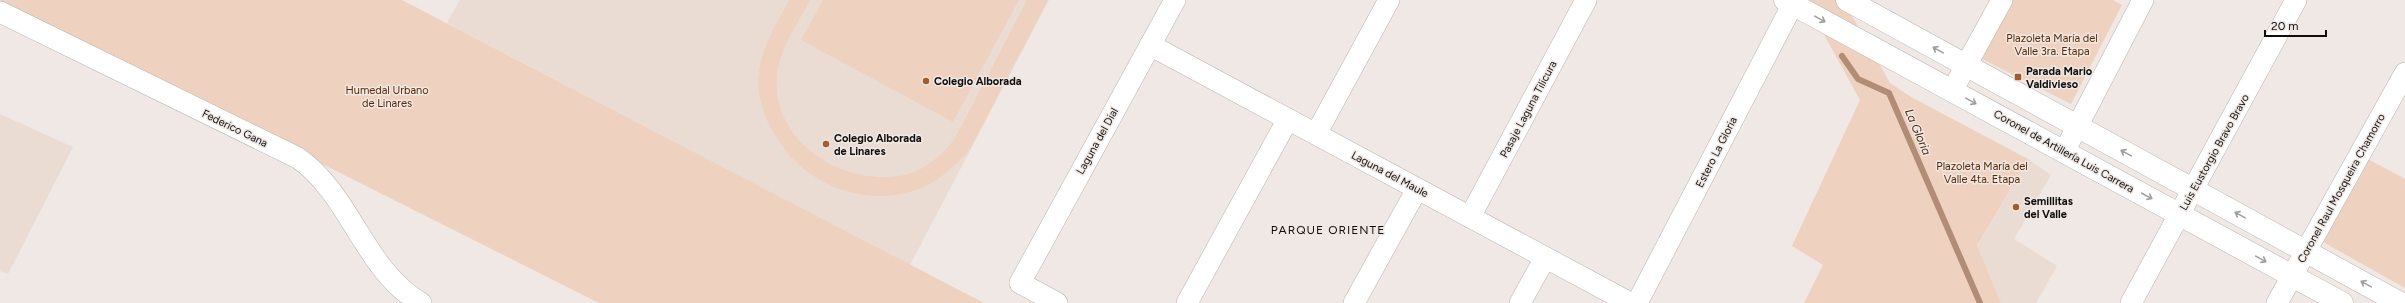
<svg xmlns="http://www.w3.org/2000/svg" width="2405" height="303" font-family="Figtree,sans-serif">
	<style>
		.built { fill: #eadcd3 }
		.green { fill: #eed1bf }
		.lines { fill: none; stroke-linecap: round; stroke-linejoin: round }
		.stream { stroke: #b18c76; stroke-width: 6 }
		.minor-casing { stroke: #bab4b0; stroke-width: 22 }
		.tertiary-casing { stroke: #bab4b0; stroke-width: 23 }
		.minor { stroke: #fff; stroke-width: 21 }
		.tertiary { stroke: #fff; stroke-width: 22 }
		.oneway { stroke: #9f9f9e }
		.poi-dot { fill: #a15d2d; stroke: #efe8e4; stroke-width: 1.5 }
		.labels { text-anchor: middle; stroke-width: 3; stroke-linejoin: round; paint-order: stroke }
		.park-label { font-size: 11px; fill: #572800; stroke: #efe8e4 }
		.poi-label { font-size: 11px; font-weight: bold; fill: #100e0c; stroke: #efe8e4; text-anchor: start }
		.street-label { font-size: 11px; fill: #100e0c; stroke: #efe8e4 }
		.water-label { font-size: 12px; font-style: italic; fill: #4b260b; stroke: #efe8e4 }
		.neighbourhood-label { font-size: 12px; letter-spacing: 1px; fill: #100e0c; stroke: #efe8e4 }
	</style>
	<rect width="100%" height="100%" fill="#efe8e4"/>
	<g class="built">
		<polygon points="460,0 1049,0 910,265 447,23"/>
		<polygon points="0,114 73,147 8,274 0,271"/>
		<polygon points="2028,159 2051,175 2014,239 2057,266 2036,303 2001,303 1977,247"/>
	</g>
	<g class="green">
		<polygon points="0,0 402,0 984,303 599,303 0,2"/>
		<path d="M 789,0 L 810,0 C 798,23 780,48 777,75 C 770,143 847,190 908,174 C 928,168 941,155 954,140 L 1027,0 L 1048,0 L 969,151 C 952,168 937,184 913,191 C 857,208 798,180 772,130 C 762,112 756,93 759,72 C 762,46 777,23 789,0 Z"/>
		<polygon points="823,0 1019,0 953,122 801,40"/>
		<polygon points="1805,0 1843,0 1890,83 1911,97 2028,159 1977,246 2001,303 1804,303 1823,265 1792,246 1860,100"/>
		<polygon points="2010,0 2113,0 2122,5 2071,104 1980,58"/>
		<polygon points="2366,158 2405,179 2405,288 2323,242"/>
	</g>
	<g class="lines">
		<polyline class="stream" points="1842,56 1858,79 1889,93 1980,303"/>
		<g class="minor-casing">
			<g id="minor">
				<path d="M 0,12 L 298,158 C 351,195 364,270 421,303"/>
				<polyline points="1150,45 1630,303"/>
				<polyline points="1952,91 2002,0"/>
				<polyline points="1316,134 1389,0"/>
				<polyline points="2064,152 2143,0"/>
				<polyline points="1470,217 1586,0"/>
				<polyline points="1057,303 1020,283 1175,0"/>
				<polyline points="1187,303 1288,119"/>
				<polyline points="1354,303 1417,189"/>
				<polyline points="1520,303 1545,258"/>
				<polyline points="1637,303 1795,0"/>
				<polyline points="2131,303 2296,0"/>
				<polyline points="2277,303 2405,73"/>
			</g>
		</g>
		<g class="tertiary-casing">
			<g id="tertiary">
				<polyline points="1785,0 2342,303"/>
				<polyline points="1847,0 2400,303"/>
			</g>
		</g>
		<use href="#minor" class="minor"/>
		<use href="#tertiary" class="tertiary"/>
	</g>
	<defs><path id="oneway-shaft" d="M-6 0H5M1.5-3L5.5 0L1.5 3" fill="none" stroke-width="1.6" stroke-linecap="round" stroke-linejoin="round"/></defs>
	<g class="oneway">
		<use href="#oneway-shaft" transform="translate(1820 19) rotate(29)"/>
		<use href="#oneway-shaft" transform="translate(1938 50) rotate(-151)"/>
		<use href="#oneway-shaft" transform="translate(1971 101) rotate(29)"/>
		<use href="#oneway-shaft" transform="translate(2126 153) rotate(-151)"/>
		<use href="#oneway-shaft" transform="translate(2147 196) rotate(28)"/>
		<use href="#oneway-shaft" transform="translate(2240 215) rotate(-151)"/>
		<use href="#oneway-shaft" transform="translate(2261 259) rotate(29)"/>
		<use href="#oneway-shaft" transform="translate(2366 284) rotate(-151)"/>
	</g>
	<g class="poi-dot">
		<rect x="2014" y="73" width="8" height="8" rx="2"/>
		<circle cx="926" cy="81" r="4"/>
		<circle cx="826" cy="144" r="4"/>
		<circle cx="2016" cy="207" r="4"/>
	</g>
	<g class="labels">
		<g class="park-label">
			<text x="2052" y="42">Plazoleta María del<tspan x="2052" dy="13">Valle 3ra. Etapa</tspan></text>
			<text x="387" y="94">Humedal Urbano<tspan x="387" dy="13">de Linares</tspan></text>
			<text x="1982" y="170">Plazoleta María del<tspan x="1982" dy="13">Valle 4ta. Etapa</tspan></text>
		</g>
		<g class="poi-label">
			<text x="2026" y="75">Parada Mario<tspan x="2026" dy="13">Valdivieso</tspan></text>
			<text x="934" y="85">Colegio Alborada</text>
			<text x="834" y="142">Colegio Alborada<tspan x="834" dy="13">de Linares</tspan></text>
			<text x="2024" y="205">Semillitas<tspan x="2024" dy="13">del Valle</tspan></text>
		</g>
		<g class="street-label">
			<text transform="translate(1528 109) rotate(-62)" y="4">Pasaje Laguna Tilicura</text>
			<text transform="translate(235 128) rotate(26)" y="4">Federico Gana</text>
			<text transform="translate(1097 141) rotate(-61)" y="4">Laguna del Dial</text>
			<text transform="translate(2064 151) rotate(29)" y="4">Coronel de Artillería Luis Carrera</text>
			<text transform="translate(1716 152) rotate(-63)" y="4">Estero La Gloria</text>
			<text transform="translate(2214 152) rotate(-61)" y="4">Luis Eustorgio Bravo Bravo</text>
			<text transform="translate(1390 174) rotate(28)" y="4">Laguna del Maule</text>
			<text transform="translate(2341 188) rotate(-61)" y="4">Coronel Raul Mosqueira Chamorro</text>
		</g>
		<g class="water-label">
			<text transform="translate(1918 132) rotate(67)" y="4">La Gloria</text>
		</g>
		<g class="neighbourhood-label">
			<text x="1328" y="234">PARQUE ORIENTE</text>
		</g>
	</g>
	<path d="M2265 30v6h61v-6" fill="none" stroke="#100e0c" stroke-width="2"/>
	<text x="2271" y="30" font-size="12" fill="#100e0c" stroke="#efe8e4" stroke-width="3" paint-order="stroke">20 m</text>
</svg>
